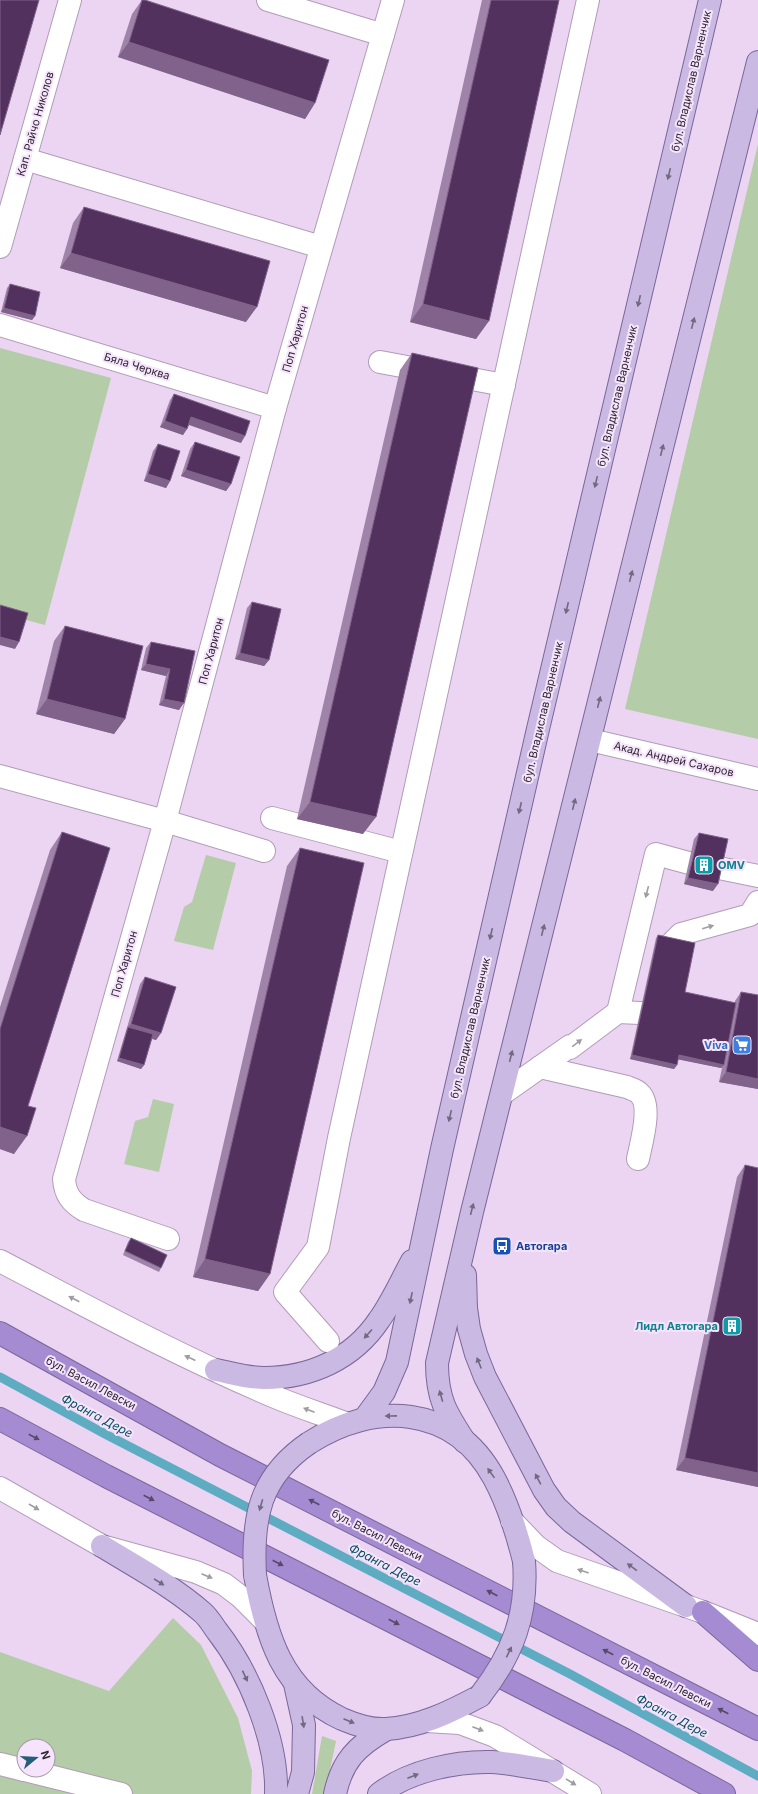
<svg xmlns="http://www.w3.org/2000/svg" width="758" height="1794" font-family="Inter,sans-serif">
	<style>
		.green { fill: #b4cca7; fill-rule: evenodd }
		.lines { fill: none; stroke-linecap: round; stroke-linejoin: round }
		.stream { stroke: #5dacc2; stroke-width: 9 }
		.minor-casing { stroke: #b19cb8; stroke-width: 24 }
		.major-casing { stroke: #7b6799; stroke-width: 24 }
		.highway-casing { stroke: #7b6799; stroke-width: 24 }
		.minor { stroke: #fff; stroke-width: 22 }
		.major { stroke: #c9b9e3; stroke-width: 22 }
		.highway { stroke: #a58bd1; stroke-width: 22 }
		.major-bridge-casing { stroke: #7b6799; stroke-width: 24; stroke-linecap: butt }
		.major-bridge { stroke: #c9b9e3; stroke-width: 22 }
		.wall { fill: #9f83a8 }
		.shaded-wall { fill: #81628a }
		.building { fill: #53315e; stroke: #81628a }
		.oneway { fill: #736881 }
		.oneway2 { fill: #a09da2 }
		.oneway3 { fill: #574968 }
		.labels { text-anchor: middle; stroke-width: 4; stroke-linejoin: round; paint-order: stroke }
		.street-label { font-size: 11px; fill: #2d2530; stroke: #f6e4fc }
		.culture-label { font-size: 11px; font-weight: bold; fill: #0d838f; stroke: #f6e4fc; text-anchor: start }
		.shop-label { font-size: 11px; font-weight: bold; fill: #366cbe; stroke: #f6e4fc; text-anchor: end }
		.transit-label { font-size: 11px; font-weight: bold; fill: #164399; stroke: #f6e4fc; text-anchor: start }
		.water-label { font-size: 12px; font-style: italic; fill: #044e5d; stroke: #f6e4fc }
	</style>
	<rect width="100%" height="100%" fill="#ebd5f2"/>
	<g class="green">
		<polygon points="758,144 758,739 625,709"/>
		<polygon points="0,348 111,378 45,625 0,613"/>
		<polygon points="206,855 236,863 213,950 174,941 184,907 192,902"/>
		<polygon points="153,1099 174,1104 159,1172 124,1164 135,1121 148,1117"/>
		<path d="M 173,1618 L 201,1645 L 238,1718 L 252,1771 L 251,1794 L 0,1794 L 0,1652 L 109,1691 ZM 24,1746 L 48,1746 L 48,1770 L 24,1770 Z"/>
		<polygon points="322,1736 336,1741 325,1794 312,1794"/>
	</g>
	<g class="lines">
		<polyline class="stream" points="0,1377 105,1434 570,1674 758,1776"/>
		<g class="minor-casing">
			<g id="minor">
				<polyline points="268,0 383,35"/>
				<polyline points="25,159 321,247"/>
				<polyline points="0,247 70,0"/>
				<polyline points="0,325 275,408"/>
				<polyline points="380,362 504,385"/>
				<polyline points="590,740 758,779"/>
				<polyline points="0,776 165,821 264,851"/>
				<polyline points="272,818 401,852"/>
				<polyline points="719,868 758,876"/>
				<polyline points="673,942 681,934 750,915 758,902"/>
				<polyline points="618,1012 656,854 689,863"/>
				<path d="M 540,1067 L 627,1087 C 631,1089 636,1090 639,1093 C 653,1105 641,1143 638,1159"/>
				<polyline points="502,1094 570,1046 570,1048 618,1012 640,1013"/>
				<path d="M 168,1239 L 84,1210 C 71,1202 65,1194 64,1179 L 165,821 L 275,408 L 393,0"/>
				<path d="M 0,1261 C 92,1309 184,1359 280,1399 C 302,1408 324,1415 345,1423"/>
				<polyline points="328,1341 285,1292 318,1247 339,1138 588,0"/>
				<polyline points="0,1488 102,1546 196,1572 224,1584 241,1597 264,1620"/>
				<polyline points="512,1521 536,1546 557,1561 703,1612 758,1634"/>
				<polyline points="426,1721 460,1723 495,1736 590,1794"/>
				<polyline points="0,1764 24,1770"/>
				<polyline points="25,1770 121,1794"/>
			</g>
		</g>
		<g class="major-casing">
			<g id="major">
				<polyline points="465,1275 466,1308 469,1329 476,1354 485,1377 544,1490 556,1507 572,1522 686,1606"/>
				<path d="M 216,1370 C 232,1373 248,1378 264,1378 C 310,1378 353,1359 379,1320 C 392,1302 401,1281 412,1261"/>
				<polyline points="365,1418 384,1392 397,1362 442,1149 538,729 710,0"/>
				<path d="M 465,1442 C 446,1413 437,1399 437,1363 L 472,1212 L 758,62"/>
				<path d="M 309,1443 C 374,1401 454,1404 494,1478 C 508,1504 517,1533 524,1561"/>
				<path d="M 102,1546 C 136,1567 172,1586 202,1612 C 208,1617 212,1624 217,1631 C 249,1672 278,1741 276,1794"/>
				<path d="M 255,1575 C 266,1636 282,1691 342,1719 C 356,1725 371,1730 386,1729 C 420,1727 450,1712 480,1696"/>
				<polyline points="295,1684 304,1725 303,1772 297,1794"/>
				<path d="M 335,1794 C 342,1761 357,1746 385,1730"/>
				<path d="M 379,1794 C 409,1771 455,1761 492,1762 C 512,1763 533,1768 553,1771"/>
			</g>
		</g>
		<g class="highway-casing">
			<g id="highway">
				<polyline points="0,1333 220,1455 758,1729"/>
				<polyline points="0,1419 106,1476 625,1740 724,1794"/>
				<polyline points="703,1612 758,1660"/>
			</g>
		</g>
		<use href="#minor" class="minor"/>
		<use href="#major" class="major"/>
		<use href="#highway" class="highway"/>
		<g class="major-bridge-casing">
			<g id="major-bridge">
				<path d="M 255,1575 C 252,1518 259,1477 309,1443"/>
				<path d="M 480,1696 C 513,1654 528,1614 524,1561"/>
			</g>
		</g>
		<use href="#major-bridge" class="major-bridge"/>
	</g>
	<g class="wall">
		<polygon points="142,0 145,0 315,103 305,119 118,57 132,14"/>
		<polygon points="482,0 559,0 476,339 410,322"/>
		<polygon points="84,207 246,322 60,268 73,223"/>
		<polygon points="10,284 35,316 32,320 1,312 7,288"/>
		<polygon points="412,353 363,834 297,819 400,370"/>
		<polygon points="174,394 241,443 189,425 183,435 160,427 170,400"/>
		<polygon points="195,442 231,484 226,491 181,476 190,449"/>
		<polygon points="158,444 170,481 166,488 144,481 153,451"/>
		<polygon points="252,602 269,660 264,666 235,659 247,608"/>
		<polygon points="65,626 125,719 114,734 36,714 54,641"/>
		<polygon points="151,642 195,651 179,710 159,705 166,676 141,670 146,648"/>
		<polygon points="62,832 28,1106 14,1154 0,1149 0,1007 50,850"/>
		<polygon points="699,833 713,891 684,884 694,839"/>
		<polygon points="300,848 270,1274 258,1291 193,1277 287,866"/>
		<polygon points="658,935 685,992 735,1003 735,1001 741,992 758,1089 719,1082 722,1068 721,1068 678,1059 677,1065 674,1069 630,1059 656,938"/>
		<polygon points="145,977 161,1033 156,1040 152,1039 144,1065 141,1069 117,1061 140,984"/>
		<polygon points="745,1165 758,1487 676,1470 737,1177"/>
		<polygon points="131,1238 161,1268 159,1272 123,1255 128,1242"/>
	</g>
	<g class="shaded-wall">
		<polygon points="129,42 315,103 305,119 118,57"/>
		<polygon points="71,253 257,307 246,322 60,268"/>
		<polygon points="423,304 489,321 476,339 410,322"/>
		<polygon points="4,308 35,316 32,320 1,312"/>
		<polygon points="191,417 245,436 241,443 187,424"/>
		<polygon points="165,421 187,429 183,435 160,427"/>
		<polygon points="186,470 231,484 226,491 181,476"/>
		<polygon points="148,474 170,481 166,488 144,481"/>
		<polygon points="0,637 19,642 15,649 0,645"/>
		<polygon points="240,653 269,660 264,666 235,659"/>
		<polygon points="146,664 170,669 166,676 141,670"/>
		<polygon points="47,699 125,719 114,734 36,714"/>
		<polygon points="164,699 184,703 179,710 159,705"/>
		<polygon points="310,802 376,817 363,834 297,819"/>
		<polygon points="688,878 718,884 713,891 684,884"/>
		<polygon points="131,1024 161,1033 156,1040 127,1031 128,1027"/>
		<polygon points="632,1055 677,1065 674,1069 630,1059"/>
		<polygon points="679,1055 724,1065 721,1068 676,1059"/>
		<polygon points="119,1058 144,1065 141,1069 117,1061"/>
		<polygon points="726,1072 758,1079 758,1089 719,1082"/>
		<polygon points="0,1127 27,1136 14,1154 0,1149"/>
		<polygon points="205,1259 270,1274 258,1291 193,1277"/>
		<polygon points="685,1458 758,1473 758,1487 676,1470"/>
	</g>
	<g class="building">
		<polygon points="0,0 39,0 0,135"/>
		<polygon points="142,0 145,0 329,60 315,103 129,42"/>
		<polygon points="491,0 559,0 489,321 423,304"/>
		<polygon points="84,207 270,261 257,307 71,253"/>
		<polygon points="10,284 40,292 35,316 4,308"/>
		<polygon points="412,353 478,368 376,817 310,802"/>
		<polygon points="174,394 250,421 245,436 191,417 187,429 165,421"/>
		<polygon points="195,442 240,457 231,484 186,470"/>
		<polygon points="158,444 180,451 170,481 148,474"/>
		<polygon points="252,602 281,609 269,660 240,653"/>
		<polygon points="0,605 28,613 19,642 0,637"/>
		<polygon points="65,626 143,646 125,719 47,699"/>
		<polygon points="151,642 195,651 184,703 164,699 170,669 146,664"/>
		<polygon points="62,832 110,848 28,1106 36,1108 27,1136 0,1127 0,1029"/>
		<polygon points="699,833 728,839 718,884 688,878"/>
		<polygon points="300,848 364,863 270,1274 205,1259"/>
		<polygon points="658,935 695,943 685,992 736,1003 724,1065 679,1055 677,1065 632,1055"/>
		<polygon points="145,977 176,987 161,1033 131,1024"/>
		<polygon points="741,992 758,995 758,1079 726,1072"/>
		<polygon points="128,1027 153,1034 144,1065 119,1058"/>
		<polygon points="745,1165 758,1168 758,1473 685,1458"/>
		<polygon points="131,1238 167,1255 161,1268 125,1251"/>
	</g>
	<defs><path id="oneway-solid" d="M-6-.8H1V-3.2L6.5 0L1 3.2V.8H-6Z"/></defs>
	<g class="oneway">
		<use href="#oneway-solid" transform="translate(669 174) rotate(103)"/>
		<use href="#oneway-solid" transform="translate(639 301) rotate(103)"/>
		<use href="#oneway-solid" transform="translate(693 323) rotate(-76)"/>
		<use href="#oneway-solid" transform="translate(662 450) rotate(-76)"/>
		<use href="#oneway-solid" transform="translate(596 482) rotate(103)"/>
		<use href="#oneway-solid" transform="translate(631 576) rotate(-76)"/>
		<use href="#oneway-solid" transform="translate(567 608) rotate(103)"/>
		<use href="#oneway-solid" transform="translate(599 702) rotate(-76)"/>
		<use href="#oneway-solid" transform="translate(574 804) rotate(-76)"/>
		<use href="#oneway-solid" transform="translate(520 808) rotate(103)"/>
		<use href="#oneway-solid" transform="translate(543 930) rotate(-76)"/>
		<use href="#oneway-solid" transform="translate(491 934) rotate(103)"/>
		<use href="#oneway-solid" transform="translate(511 1056) rotate(-76)"/>
		<use href="#oneway-solid" transform="translate(450 1116) rotate(103)"/>
		<use href="#oneway-solid" transform="translate(472 1209) rotate(-76)"/>
		<use href="#oneway-solid" transform="translate(411 1298) rotate(102)"/>
		<use href="#oneway-solid" transform="translate(368 1334) rotate(132)"/>
		<use href="#oneway-solid" transform="translate(479 1363) rotate(-112)"/>
		<use href="#oneway-solid" transform="translate(441 1396) rotate(-106)"/>
		<use href="#oneway-solid" transform="translate(391 1416) rotate(179)"/>
		<use href="#oneway-solid" transform="translate(491 1473) rotate(-125)"/>
		<use href="#oneway-solid" transform="translate(538 1479) rotate(-118)"/>
		<use href="#oneway-solid" transform="translate(261 1505) rotate(106)"/>
		<use href="#oneway-solid" transform="translate(632 1567) rotate(-144)"/>
		<use href="#oneway-solid" transform="translate(159 1582) rotate(32)"/>
		<use href="#oneway-solid" transform="translate(509 1652) rotate(-64)"/>
		<use href="#oneway-solid" transform="translate(245 1676) rotate(65)"/>
		<use href="#oneway-solid" transform="translate(349 1721) rotate(23)"/>
		<use href="#oneway-solid" transform="translate(303 1722) rotate(81)"/>
		<use href="#oneway-solid" transform="translate(413 1776) rotate(-21)"/>
	</g>
	<g class="oneway2">
		<use href="#oneway-solid" transform="translate(647 892) rotate(104)"/>
		<use href="#oneway-solid" transform="translate(708 927) rotate(-16)"/>
		<use href="#oneway-solid" transform="translate(577 1043) rotate(-37)"/>
		<use href="#oneway-solid" transform="translate(74 1299) rotate(-153)"/>
		<use href="#oneway-solid" transform="translate(190 1358) rotate(-155)"/>
		<use href="#oneway-solid" transform="translate(309 1410) rotate(-159)"/>
		<use href="#oneway-solid" transform="translate(34 1507) rotate(30)"/>
		<use href="#oneway-solid" transform="translate(583 1571) rotate(-161)"/>
		<use href="#oneway-solid" transform="translate(207 1576) rotate(23)"/>
		<use href="#oneway-solid" transform="translate(478 1729) rotate(21)"/>
		<use href="#oneway-solid" transform="translate(571 1782) rotate(32)"/>
	</g>
	<g class="oneway3">
		<use href="#oneway-solid" transform="translate(34 1437) rotate(28)"/>
		<use href="#oneway-solid" transform="translate(149 1498) rotate(27)"/>
		<use href="#oneway-solid" transform="translate(314 1502) rotate(-153)"/>
		<use href="#oneway-solid" transform="translate(278 1563) rotate(27)"/>
		<use href="#oneway-solid" transform="translate(492 1593) rotate(-153)"/>
		<use href="#oneway-solid" transform="translate(394 1622) rotate(27)"/>
		<use href="#oneway-solid" transform="translate(608 1652) rotate(-153)"/>
		<use href="#oneway-solid" transform="translate(723 1711) rotate(-153)"/>
	</g>
	<defs>
		<g id="building-square" transform="scale(1)"><rect x="-9" y="-9" width="18" height="18" rx="4" fill="#0f9aa8" stroke="#f6e4fc"/><path d="M-4-6H4V6H1V3H-1V6H-4ZM-2.5-4.3h1.7v1.8h-1.7ZM.8-4.3h1.7v1.8H.8ZM-2.5-1h1.7V.8h-1.7ZM.8-1h1.7V.8H.8Z" fill="#fff"/></g>
		<g id="supermarket-square" transform="scale(1)"><rect x="-9" y="-9" width="18" height="18" rx="4" fill="#3f7fe0" stroke="#f6e4fc"/><path d="M-6-5.5h2.5l.6 2H6L4.5 2H-2.5L-4.4-4H-6ZM-1.5 3.2a1.3 1.3 0 1 0 .1 0ZM3 3.2a1.3 1.3 0 1 0 .1 0Z" fill="#fff"/></g>
		<g id="bus-square" transform="scale(1)"><rect x="-9" y="-9" width="18" height="18" rx="4" fill="#1a4fb4" stroke="#f6e4fc"/><path d="M-5-6H5V4H4V6H2V4H-2V6H-4V4H-5ZM-3.5-4V0h7V-4ZM-3.5 1.2v1.5H-2V1.2ZM2 1.2v1.5H3.5V1.2Z" fill="#fff"/></g>
	</defs>
	<g fill-rule="evenodd">
		<use href="#building-square" x="704" y="865"/>
		<use href="#supermarket-square" x="742" y="1045"/>
		<use href="#bus-square" x="502" y="1246"/>
		<use href="#building-square" x="732" y="1326"/>
	</g>
	<g class="labels">
		<g class="street-label">
			<text transform="translate(691 81) rotate(-77)" y="4">бул. Владислав Варненчик</text>
			<text transform="translate(35 124) rotate(-74)" y="4">Кап. Райчо Николов</text>
			<text transform="translate(295 339) rotate(-74)" y="4">Поп Харитон</text>
			<text transform="translate(137 366) rotate(17)" y="4">Бяла Черква</text>
			<text transform="translate(617 396) rotate(-77)" y="4">бул. Владислав Варненчик</text>
			<text transform="translate(211 651) rotate(-75)" y="4">Поп Харитон</text>
			<text transform="translate(543 712) rotate(-77)" y="4">бул. Владислав Варненчик</text>
			<text transform="translate(674 759) rotate(13)" y="4">Акад. Андрей Сахаров</text>
			<text transform="translate(124 964) rotate(-74)" y="4">Поп Харитон</text>
			<text transform="translate(470 1028) rotate(-77)" y="4">бул. Владислав Варненчик</text>
			<text transform="translate(91 1383) rotate(28)" y="4">бул. Васил Левски</text>
			<text transform="translate(377 1535) rotate(27)" y="4">бул. Васил Левски</text>
			<text transform="translate(666 1682) rotate(27)" y="4">бул. Васил Левски</text>
		</g>
		<g class="culture-label">
			<text x="718" y="869">OMV</text>
			<text x="718" y="1330" text-anchor="end">Лидл Автогара</text>
		</g>
		<g class="shop-label">
			<text x="728" y="1049">Viva</text>
		</g>
		<g class="transit-label">
			<text x="516" y="1250">Автогара</text>
		</g>
		<g class="water-label">
			<text transform="translate(97 1416) rotate(28)" y="4">Франга Дере</text>
			<text transform="translate(385 1565) rotate(27)" y="4">Франга Дере</text>
			<text transform="translate(672 1716) rotate(28)" y="4">Франга Дере</text>
		</g>
	</g>
	<g transform="translate(36 1758) rotate(72)"><circle r="19" fill="#f6e4fc" stroke="#a698aa"/>
	<path d="M0-3L7 15L0 10L-7 15Z" fill="#255e77"/>
	<text y="-6" font-size="11" font-weight="bold" text-anchor="middle" fill="#2d2530">N</text>
	</g>
</svg>
